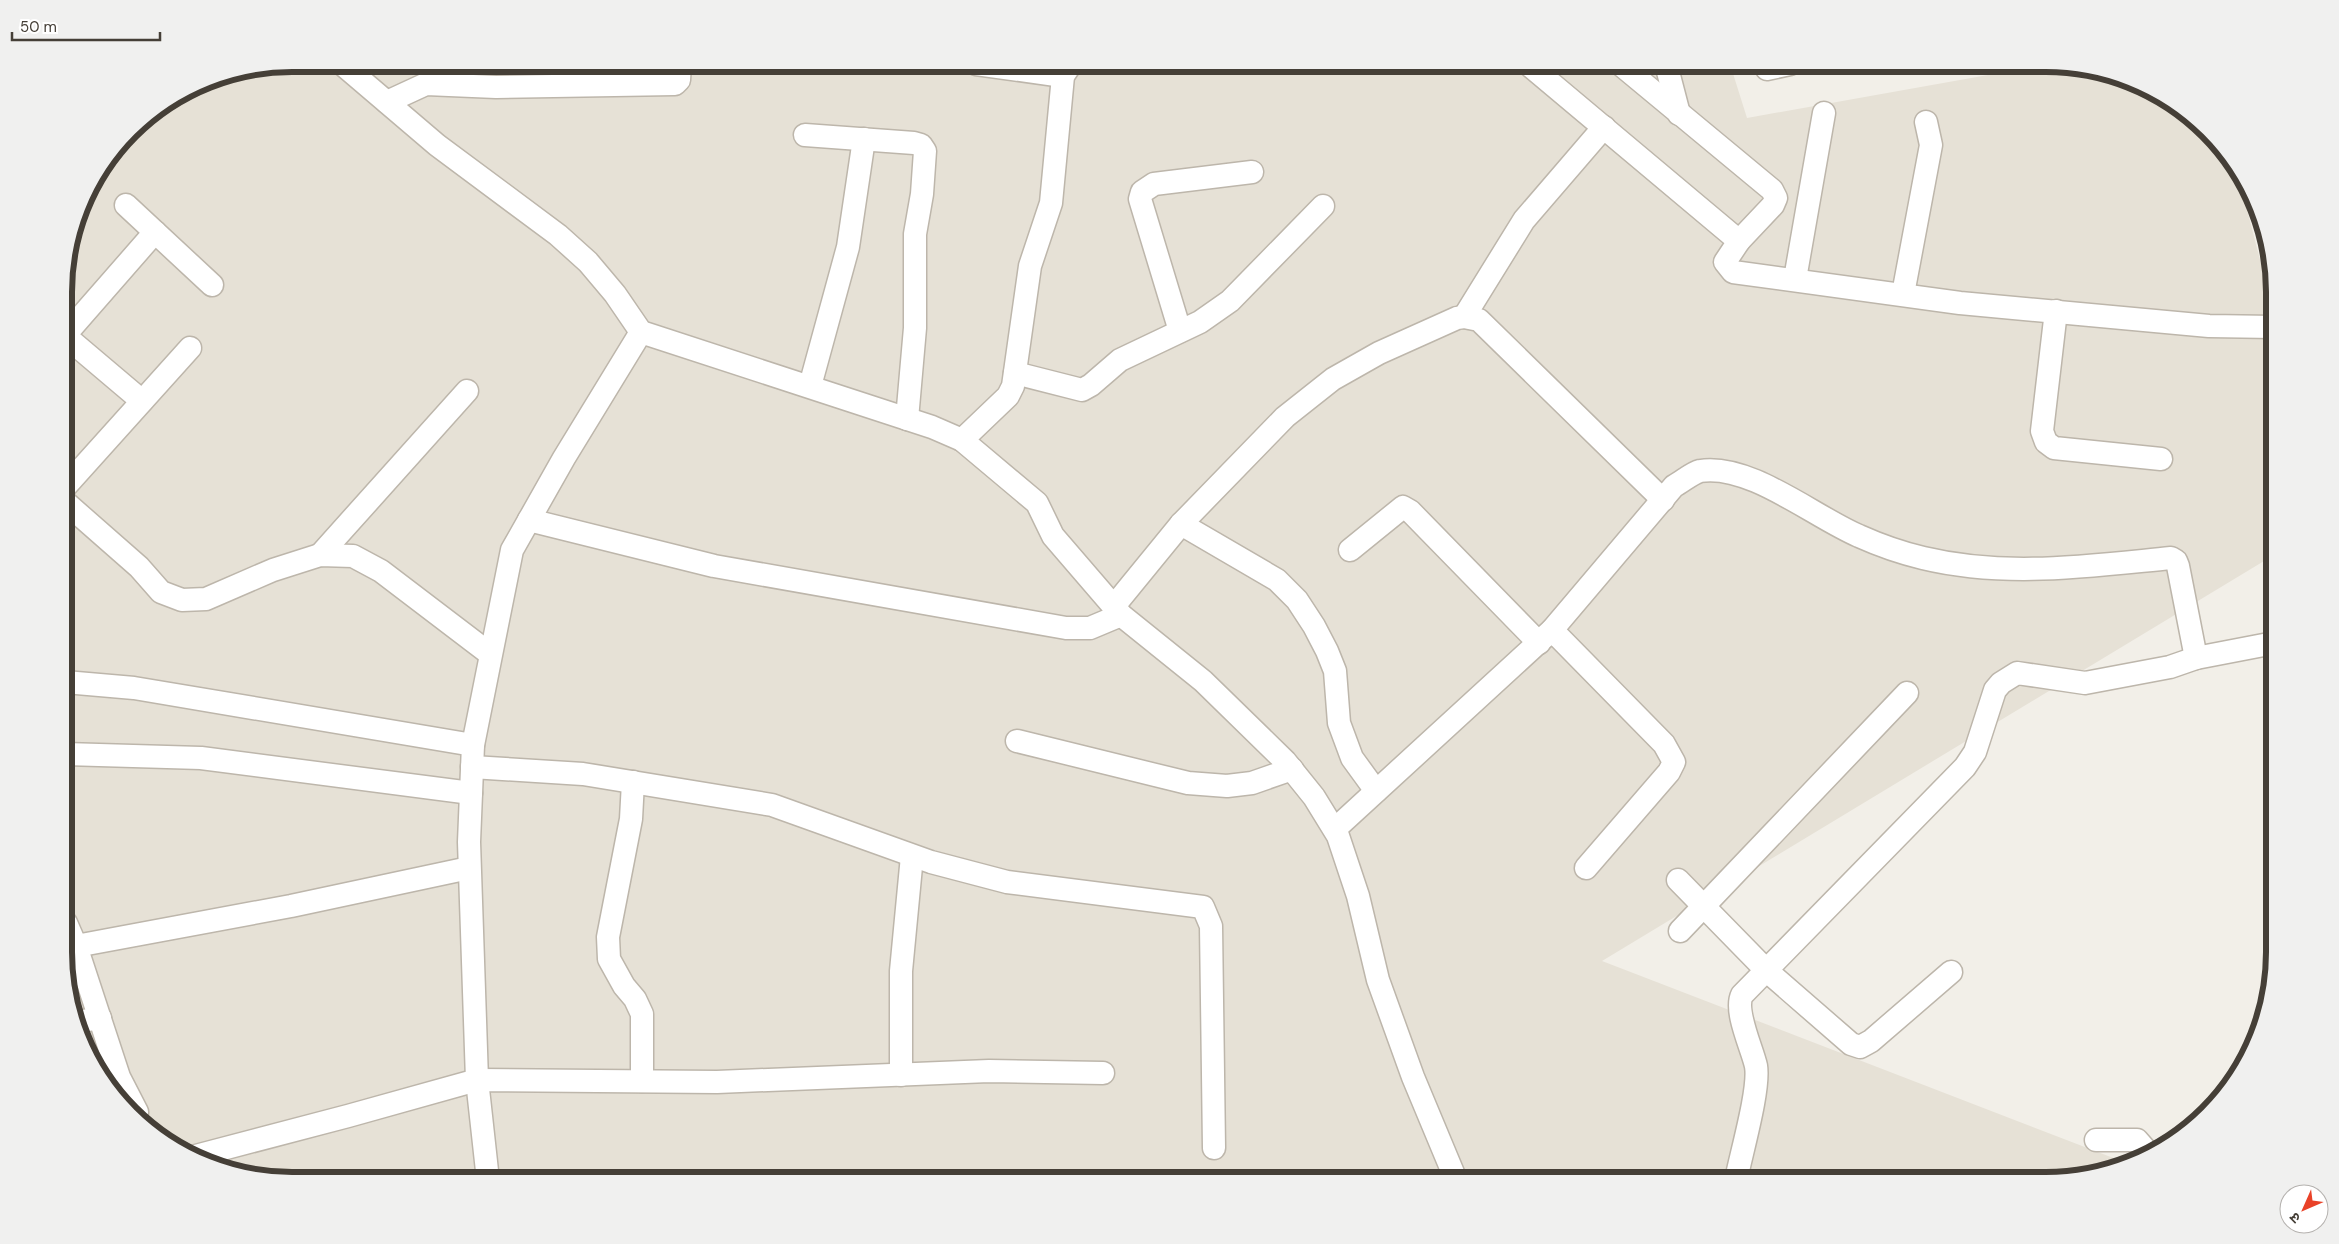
<svg xmlns="http://www.w3.org/2000/svg" width="2339" height="1244" font-family="'DM Sans','Noto Sans Devanagari',sans-serif">
	<style>
		.residential { fill: #e6e1d6 }
		.lines { fill: none; stroke-linecap: round; stroke-linejoin: round }
		.minor-casing { stroke: #bdb6ab; stroke-width: 25 }
		.minor { stroke: #fff; stroke-width: 22 }
		.rim { fill: none; stroke: #453f37; stroke-width: 6 }
	</style>
	<rect width="100%" height="100%" fill="#f2efe8"/>
	<polygon class="residential" points="292,64 1730,64 1747,118 2049,64 2148,87 2197,120 2235,163 2273,310 2274,555 1602,961 2129,1164 2120,1168 2061,1180 292,1180 191,1157 111,1091 81,1039 66,982 64,277 87,191 141,121 205,81"/>
	<g class="lines">
		<g class="minor-casing">
			<g id="minor">
				<polyline points="342,64 437,145 558,235 588,262 615,294 641,332 932,427 962,440 1037,503 1053,536 1121,615 1203,681 1285,761 1314,797 1338,836 1358,896 1378,980 1413,1077 1456,1180"/>
				<polyline points="976,64 1063,76"/>
				<polyline points="1528,64 1739,241 1725,262 1733,272 1960,303 2209,326 2274,327"/>
				<polyline points="1620,64 1772,190 1776,198 1773,205 1739,241"/>
				<polyline points="1666,64 1679,114"/>
				<polyline points="1767,69 1790,64"/>
				<polyline points="387,102 426,84 496,87 675,84 679,80 680,64"/>
				<polyline points="805,135 914,143 921,145 925,151 922,194 915,234 915,328 907,419"/>
				<polyline points="126,205 212,285"/>
				<polyline points="1795,279 1824,113"/>
				<polyline points="1903,294 1931,145 1926,122"/>
				<polyline points="2056,311 2042,431 2046,442 2054,448 2161,459"/>
				<polyline points="1464,317 1524,220 1604,127"/>
				<polyline points="1180,331 1140,199 1142,192 1154,184 1252,172"/>
				<polyline points="64,335 142,401"/>
				<polyline points="65,335 155,232"/>
				<polyline points="1015,373 1082,390 1091,385 1120,360 1200,322 1230,301 1323,206"/>
				<polyline points="810,386 848,247 864,139"/>
				<polyline points="962,440 1008,396 1013,386 1030,266 1051,203 1063,76 1071,64"/>
				<polyline points="65,487 190,348"/>
				<polyline points="65,502 139,567 161,592 182,600 206,599 273,570 320,555 353,556 381,571 490,654"/>
				<polyline points="529,520 714,566 1066,628 1090,628 1121,615"/>
				<polyline points="1181,524 1277,580 1297,600 1314,626 1327,651 1335,671 1339,723 1352,758 1376,791"/>
				<polyline points="1350,550 1403,507 1410,511 1539,643"/>
				<polyline points="320,555 467,391"/>
				<polyline points="1114,606 1181,524 1285,417 1333,379 1379,353 1457,318 1464,317 1479,320 1663,500"/>
				<path d="M 1552,630 L 1674,486 C 1682,482 1692,473 1700,471 C 1750,463 1814,517 1859,536 C 1879,545 1902,553 1923,558 C 2006,578 2088,566 2171,558 L 2176,561 L 2178,566 L 2196,658"/>
				<polyline points="65,682 134,688 473,745"/>
				<polyline points="1017,741 1188,783 1227,786 1252,783 1292,769"/>
				<polyline points="65,754 201,758 471,793"/>
				<polyline points="472,767 583,774 772,805 931,862 1007,882 1203,907 1211,926 1214,1148"/>
				<polyline points="633,782 631,819 608,937 609,959 624,986 635,999 642,1014 642,1081"/>
				<polyline points="1335,829 1552,630 1664,744 1674,762 1669,772 1586,868"/>
				<polyline points="1678,880 1767,971 1851,1044 1860,1047 1871,1041 1951,972"/>
				<polyline points="66,923 76,946 119,1077 137,1112"/>
				<polyline points="1680,931 1907,693"/>
				<polyline points="76,946 291,906 469,868"/>
				<polyline points="77,1022 100,1018"/>
				<polyline points="901,1075 901,971 912,856"/>
				<polyline points="2096,1140 2137,1140 2144,1148 2143,1157"/>
				<polyline points="192,1157 348,1116 477,1080 717,1082 989,1071 1103,1073"/>
				<polyline points="488,1180 477,1080 469,842 473,745 512,550 564,458 641,332"/>
				<path d="M 1736,1180 C 1741,1154 1760,1089 1756,1066 C 1752,1048 1734,1011 1742,995 L 1965,767 L 1975,752 L 1995,690 L 2001,683 L 2017,673 L 2085,683 L 2170,667 L 2196,658 L 2274,643"/>
			</g>
		</g>
		<use href="#minor" class="minor"/>
	</g>
	<path d="M0 0H2339V1244H0ZM292 72H2046A220 220 0 0 1 2266 292V952A220 220 0 0 1 2046 1172H292A220 220 0 0 1 72 952V292A220 220 0 0 1 292 72Z" fill="#f0f0ef" fill-rule="evenodd"/>
	<path class="rim" d="M292 72H2046A220 220 0 0 1 2266 292V952A220 220 0 0 1 2046 1172H292A220 220 0 0 1 72 952V292A220 220 0 0 1 292 72Z"/>
	<g transform="translate(2304 1209) rotate(225)"><circle r="24" fill="#ffffff" stroke="#b5b2af"/>
	<path d="M0-4L9 19L0 12L-9 19Z" fill="#e94228"/>
	<text y="-8" font-size="14" font-weight="bold" text-anchor="middle" fill="#453f37">उ</text>
	</g>
	<path d="M12 32v8h148v-8" fill="none" stroke="#453f37" stroke-width="2.5"/>
	<text x="20" y="32" font-size="15" fill="#453f37" stroke="#ffffff" stroke-width="4" paint-order="stroke">50 m</text>
</svg>
